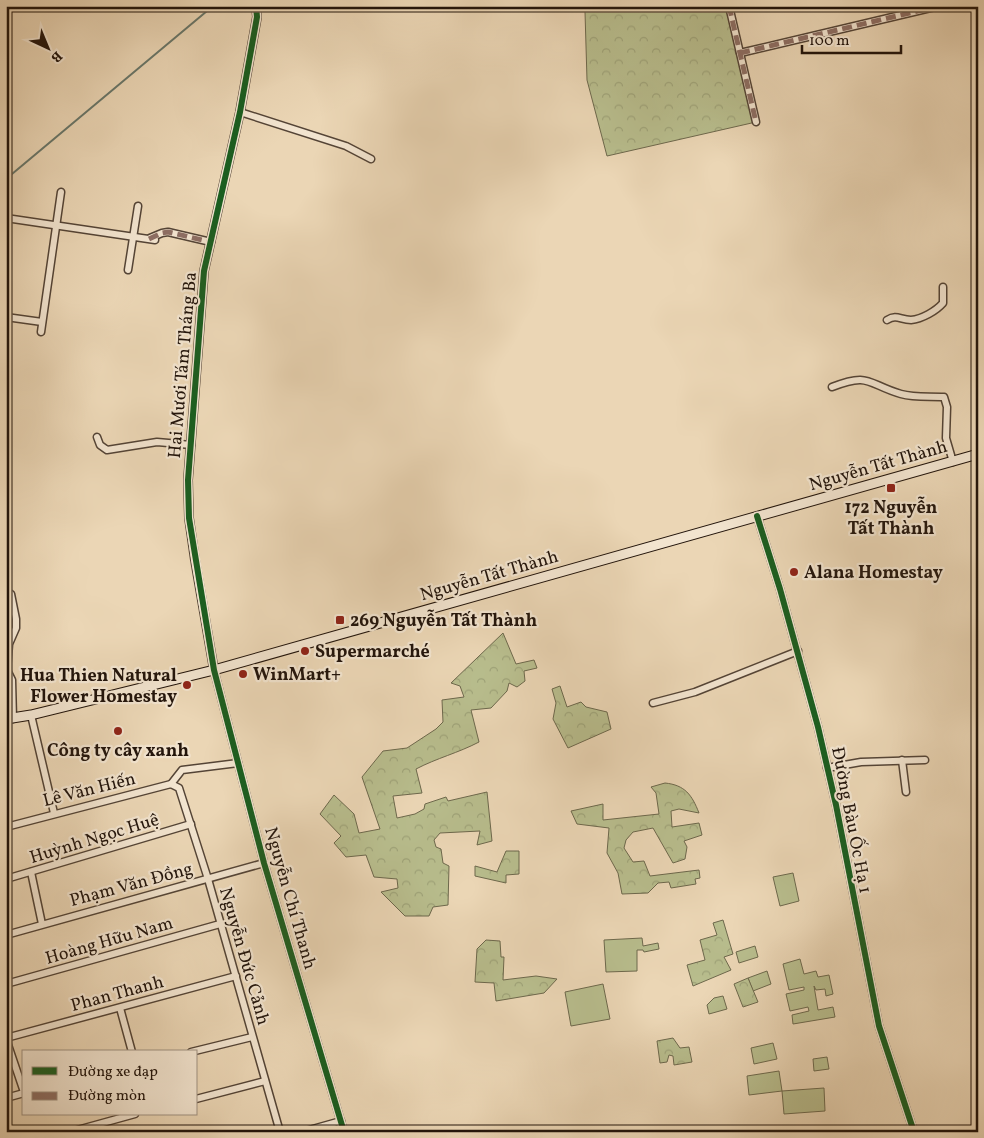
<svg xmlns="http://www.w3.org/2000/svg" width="984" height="1138" font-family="Vollkorn,serif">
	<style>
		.grass { fill: #b8bd8d; stroke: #6d684c }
		.forest { fill: url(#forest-crowns); stroke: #6d684c }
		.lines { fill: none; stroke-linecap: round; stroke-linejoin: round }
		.stream { stroke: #69776a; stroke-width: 2 }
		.minor-casing { stroke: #544436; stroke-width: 9 }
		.tertiary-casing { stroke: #544436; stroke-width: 10 }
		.secondary-casing { stroke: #22140b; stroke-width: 11 }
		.minor { stroke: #f2e4cf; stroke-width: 6 }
		.tertiary { stroke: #f2e4cf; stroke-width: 8 }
		.secondary { stroke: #f2e4cf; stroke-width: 9 }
		.quiet { stroke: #8d6e63; stroke-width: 5; stroke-dasharray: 10 5; stroke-linecap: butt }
		.cycleway-casing { stroke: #f2e4cf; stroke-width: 9 }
		.cycleway { stroke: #1b5e20; stroke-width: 6 }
		.poi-dot { fill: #8f2418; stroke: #f2e4cf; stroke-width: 2 }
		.labels { text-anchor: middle; stroke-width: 4.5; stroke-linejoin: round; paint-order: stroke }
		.street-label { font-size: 18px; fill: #22140b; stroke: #f2e4cf }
		.poi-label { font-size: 18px; font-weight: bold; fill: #22140b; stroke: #f2e4cf; text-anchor: start }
	</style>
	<defs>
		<pattern id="forest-crowns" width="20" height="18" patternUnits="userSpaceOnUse" patternTransform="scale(1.25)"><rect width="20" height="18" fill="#b8bd8d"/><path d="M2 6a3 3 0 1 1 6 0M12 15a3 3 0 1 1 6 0" fill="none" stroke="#9ea278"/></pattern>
	</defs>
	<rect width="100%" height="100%" fill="#ebd6b5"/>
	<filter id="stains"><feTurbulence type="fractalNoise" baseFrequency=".004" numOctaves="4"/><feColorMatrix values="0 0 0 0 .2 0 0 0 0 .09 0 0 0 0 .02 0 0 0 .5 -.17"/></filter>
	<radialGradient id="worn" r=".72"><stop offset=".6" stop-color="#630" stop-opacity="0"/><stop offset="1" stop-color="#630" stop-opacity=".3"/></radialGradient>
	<g class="grass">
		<polygon points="793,873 799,901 780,906 773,877"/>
		<polygon points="642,938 643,946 658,943 659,949 644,952 643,950 637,950 637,971 606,972 604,940"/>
		<polygon points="755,946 758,957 739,963 736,952"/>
		<polygon points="800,959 804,974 816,971 818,977 829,975 833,994 826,996 825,989 816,990 814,986 818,1010 833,1007 835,1017 793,1024 792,1015 809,1011 808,1007 790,1011 786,994 804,990 804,987 789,990 783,964"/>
		<polygon points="767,971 771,984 753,991 748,978"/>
		<polygon points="603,984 610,1019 571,1026 565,992"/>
		<polygon points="723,996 727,1009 709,1014 707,1005 714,998"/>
		<polygon points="773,1043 777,1059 754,1064 751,1048"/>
		<polygon points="827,1057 829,1069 814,1071 813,1059"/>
		<polygon points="779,1071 782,1091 749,1095 747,1076"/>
		<polygon points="824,1088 825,1111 784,1114 782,1091"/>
	</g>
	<g class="forest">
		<polygon points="581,6 729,6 756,122 607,156 587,80 585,12"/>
		<path d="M 503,633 L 516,664 L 534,660 L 537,668 L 524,671 L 525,681 L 517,687 L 509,683 L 507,691 L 491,708 L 471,710 L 479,742 C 458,753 437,758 416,769 L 422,793 L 393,796 L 397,818 L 415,814 L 424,809 L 425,804 L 446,797 L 448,801 L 487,792 L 492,841 L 477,845 L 480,831 L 440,833 L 434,840 L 436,847 L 441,849 L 443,863 L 449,866 L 448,905 L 433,907 L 429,916 L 405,916 L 381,892 L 398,888 L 397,879 L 374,877 L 366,855 L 346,857 L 334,843 L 341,836 L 320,814 L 334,795 L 354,814 L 359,833 L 380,829 L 362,777 L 383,751 L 407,748 L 436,729 L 443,722 L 442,700 L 464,697 L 460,686 L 451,683 Z"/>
		<polygon points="560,686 567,707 581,702 586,707 607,712 611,729 568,748 553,719 556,703 552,689"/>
		<path d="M 665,783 C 685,785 692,795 699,813 L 679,809 L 671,811 L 672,827 L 699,823 L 702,835 L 684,841 L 687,847 L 685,859 L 673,863 L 653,828 L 633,832 L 626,840 L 624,848 L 633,862 L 644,861 L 650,876 L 699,870 L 700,878 L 695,879 L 696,884 L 671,888 L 669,882 L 658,883 L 648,893 L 622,894 L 618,873 L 607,853 L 609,828 L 577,824 L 571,811 L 603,804 L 603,820 L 659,814 L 656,793 L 651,787 Z"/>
		<polygon points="506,851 519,851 519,874 506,875 506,883 475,876 475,866 497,872"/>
		<polygon points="723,920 733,954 724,957 731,970 693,986 687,965 705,960 700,940 717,935 713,923"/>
		<polygon points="486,940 500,941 501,957 504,957 503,980 536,976 557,979 544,993 496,1001 494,983 475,982 477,949"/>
		<polygon points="748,978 758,1002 743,1007 734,984"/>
		<polygon points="673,1038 680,1048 689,1047 692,1062 674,1065 673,1056 669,1055 667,1062 660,1063 657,1041"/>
	</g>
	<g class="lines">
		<polyline class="stream" points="6,179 213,6"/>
		<g class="minor-casing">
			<g id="minor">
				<polyline points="729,6 756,122"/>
				<polyline points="740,53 939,6"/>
				<polyline points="240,112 346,146 371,159"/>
				<polyline points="6,218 155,240"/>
				<polyline points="150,238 162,233 168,232 211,242"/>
				<polyline points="128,270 138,206"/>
				<polyline points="6,317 42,322"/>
				<path d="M 887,320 C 897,314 900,320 911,320 C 922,319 936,311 943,303 L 943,287"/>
				<polyline points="41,332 61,192"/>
				<path d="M 832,387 C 870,372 867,384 901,394 C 915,398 930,396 944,397 L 947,407 L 946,438 L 953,462"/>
				<polyline points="97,437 100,445 107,450 157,442 191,445"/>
				<polyline points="757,516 780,589 818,727 836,805 879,1026 914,1132"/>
				<polyline points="6,591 11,594 16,619 16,628 9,644 7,670 12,680 13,719"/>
				<polyline points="214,670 264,863 344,1132"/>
				<polyline points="653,703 695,692 798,651"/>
				<polyline points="31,715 54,813"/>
				<polyline points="902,760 906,792"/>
				<polyline points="827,768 861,762 925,760"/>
				<polyline points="171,784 182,770 238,763"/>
				<polyline points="6,827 171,784 179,788 208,879 280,1132"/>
				<polyline points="31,872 42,924"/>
				<polyline points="6,879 191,824"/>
				<polyline points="6,935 264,863"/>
				<polyline points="6,984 220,924"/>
				<polyline points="120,1008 132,1052"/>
				<polyline points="6,1038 236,976"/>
				<polyline points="6,1039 24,1092"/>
				<polyline points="191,1052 252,1037"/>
				<polyline points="6,1098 24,1093"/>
				<polyline points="196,1099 265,1081"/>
				<polyline points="70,1132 135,1114"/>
				<polyline points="302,1132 341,1121"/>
			</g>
		</g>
		<g class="tertiary-casing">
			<polyline id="tertiary" points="214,670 195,560 189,518 188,480 204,271 240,112 257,17 256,6"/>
		</g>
		<g class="secondary-casing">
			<polyline id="secondary" points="6,719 31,715 214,670 978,454"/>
		</g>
		<use href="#minor" class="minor"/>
		<use href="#tertiary" class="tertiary"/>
		<use href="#secondary" class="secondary"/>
		<g class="quiet">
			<polyline points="729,6 756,122"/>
			<polyline points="740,53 939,6"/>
			<polyline points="149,239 162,233 168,232 211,242"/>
		</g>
		<g class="cycleway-casing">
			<g id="cycleway">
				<polyline points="256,6 257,17 240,112 204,271 188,480 189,518 214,670 264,863 344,1132"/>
				<polyline points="757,516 780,589 818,727 836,805 879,1026 914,1132"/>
			</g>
		</g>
		<use href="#cycleway" class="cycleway"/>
	</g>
	<g class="poi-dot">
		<rect x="886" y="483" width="10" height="10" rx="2.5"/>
		<circle cx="794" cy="572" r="5"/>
		<rect x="335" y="615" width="10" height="10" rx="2.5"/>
		<circle cx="305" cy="651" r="5"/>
		<circle cx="243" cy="674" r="5"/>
		<circle cx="187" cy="685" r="5"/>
		<circle cx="118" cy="731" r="5"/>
	</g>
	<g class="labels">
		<g class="street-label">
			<text transform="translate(182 365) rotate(-85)" y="6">Hai Mươi Tám Tháng Ba</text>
			<text transform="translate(878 465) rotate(-16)" y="6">Nguyễn Tất Thành</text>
			<text transform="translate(489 575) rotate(-16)" y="6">Nguyễn Tất Thành</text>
			<text transform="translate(89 789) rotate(-14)" y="6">Lê Văn Hiến</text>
			<text transform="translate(852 820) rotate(79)" y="6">Đường Bàu Ốc Hạ 1</text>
			<text transform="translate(94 838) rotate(-17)" y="6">Huỳnh Ngọc Huệ</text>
			<text transform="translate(131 884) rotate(-15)" y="6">Phạm Văn Đồng</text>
			<text transform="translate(291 898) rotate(74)" y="6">Nguyễn Chí Thanh</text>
			<text transform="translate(109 940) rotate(-16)" y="6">Hoàng Hữu Nam</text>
			<text transform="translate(245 956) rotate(74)" y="6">Nguyễn Đức Cảnh</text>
			<text transform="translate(117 993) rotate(-15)" y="6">Phan Thanh</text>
		</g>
		<g class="poi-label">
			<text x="891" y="513" text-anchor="middle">172 Nguyễn<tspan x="891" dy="21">Tất Thành</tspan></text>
			<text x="804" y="578">Alana Homestay</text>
			<text x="350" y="626">269 Nguyễn Tất Thành</text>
			<text x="315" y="657">Supermarché</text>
			<text x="253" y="680">WinMart+</text>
			<text x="177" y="681" text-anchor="end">Hua Thien Natural<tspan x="177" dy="21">Flower Homestay</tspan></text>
			<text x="118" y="756" text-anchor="middle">Công ty cây xanh</text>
		</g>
	</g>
	<rect width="984" height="1138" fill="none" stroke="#ebd6b5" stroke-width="25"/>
	<rect x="8" y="8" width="969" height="1123" fill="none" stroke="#22140b" stroke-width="2.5"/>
	<rect x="12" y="12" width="959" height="1113" fill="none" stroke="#22140b"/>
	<rect x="22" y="1050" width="175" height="65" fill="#f2e4cf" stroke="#9f9181"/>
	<rect x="32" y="1067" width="25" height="8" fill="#1b5e20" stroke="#9f9181"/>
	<text x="68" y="1076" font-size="15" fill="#22140b">Đường xe đạp</text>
	<rect x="32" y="1092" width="25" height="8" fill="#8d6e63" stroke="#9f9181"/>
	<text x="68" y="1100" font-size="15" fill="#22140b">Đường mòn</text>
	<g transform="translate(48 48) rotate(136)" stroke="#f2e4cf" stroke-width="4" paint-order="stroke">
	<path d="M0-4L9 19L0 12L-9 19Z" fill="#22140b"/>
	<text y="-8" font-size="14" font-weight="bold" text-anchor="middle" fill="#22140b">B</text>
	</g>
	<path d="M802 45v8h99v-8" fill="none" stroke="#22140b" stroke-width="2.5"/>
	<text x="809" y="45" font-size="15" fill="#22140b" stroke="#f2e4cf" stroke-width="4" paint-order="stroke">100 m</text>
	<rect width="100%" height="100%" filter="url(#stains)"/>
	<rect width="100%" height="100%" fill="url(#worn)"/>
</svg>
